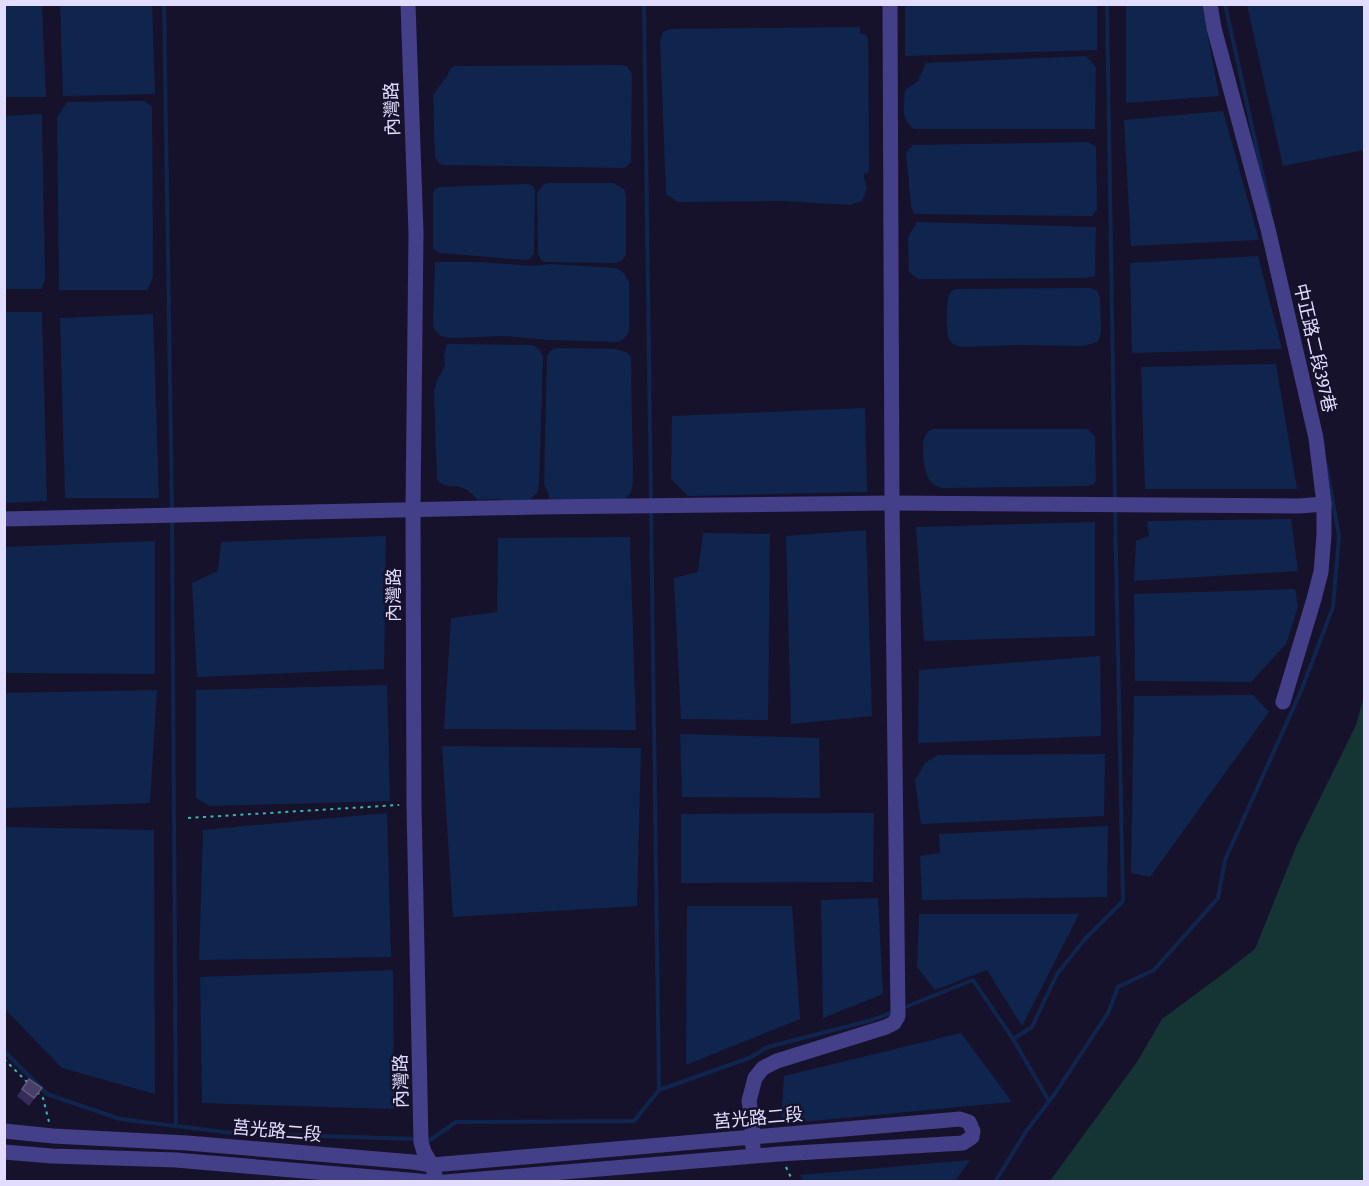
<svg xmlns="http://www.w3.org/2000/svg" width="1369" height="1186" font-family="'Fira Sans Condensed','Noto Sans TC',sans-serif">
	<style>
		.green { fill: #153534 }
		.water { fill: #0f254d }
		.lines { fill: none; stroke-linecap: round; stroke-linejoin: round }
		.stream { stroke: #0f254d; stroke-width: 4 }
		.path { stroke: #36b9b4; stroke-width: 2; stroke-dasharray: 3 4.5; stroke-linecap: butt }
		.minor { stroke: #433f88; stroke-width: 15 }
		.wall { fill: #362c58 }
		.building { fill: #483f69; stroke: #605881; stroke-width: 1.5 }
		.labels { text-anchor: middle; stroke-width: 5; stroke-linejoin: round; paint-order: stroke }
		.street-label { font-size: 18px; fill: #e2ddfe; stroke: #17122b }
	</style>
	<rect width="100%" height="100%" fill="#17122b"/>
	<polygon class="green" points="1364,696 1364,1181 1050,1181 1137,1062 1162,1019 1223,974 1255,949 1296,847 1356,725"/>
	<g class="water">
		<polygon points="4,5 42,5 46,97 5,97"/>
		<polygon points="60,5 152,5 155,94 63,96"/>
		<polygon points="905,5 1097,5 1097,50 905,56"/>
		<polygon points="1126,5 1202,5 1219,96 1126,103"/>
		<polygon points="1247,5 1364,5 1364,150 1283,166"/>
		<polygon points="860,27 860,33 866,35 868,38 869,172 864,174 864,178 867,188 862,201 850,205 784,201 678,202 666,194 660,41 663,32 670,29"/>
		<path d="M 1086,56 L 1096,67 L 1095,129 L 914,129 C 900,119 904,105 905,90 L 918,81 L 926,63 Z"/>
		<polygon points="621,65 627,66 632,74 631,162 625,168 442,165 438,162 435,157 433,95 447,76 450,69 454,66"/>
		<polygon points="143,101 152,106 153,277 147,290 59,290 57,117 67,102"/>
		<polygon points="1223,111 1259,240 1131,246 1124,120"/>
		<polygon points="42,114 45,280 41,289 5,289 5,116"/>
		<polygon points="1088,142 1096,147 1097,209 1092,216 914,214 911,206 906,153 913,145"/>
		<polygon points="548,183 613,183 624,189 626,195 626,255 621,261 616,263 544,262 541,260 538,253 537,193 543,185"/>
		<polygon points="528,184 533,186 535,191 534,253 531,258 527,260 440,253 433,249 433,193 435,189 440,187"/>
		<polygon points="917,222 1096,227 1095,276 1085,278 918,279 909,272 908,237"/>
		<polygon points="1258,256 1282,349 1132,353 1130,263"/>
		<path d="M 435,262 L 481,262 L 532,266 L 552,264 L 616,268 L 624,273 L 629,282 L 629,330 C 627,337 624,339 618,342 L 549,340 L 504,336 L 451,338 L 441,336 L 435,330 L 433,325 Z"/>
		<path d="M 1090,288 L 1096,290 L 1100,296 L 1101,332 L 1099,339 L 1097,342 L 1084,346 L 1017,345 L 960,347 C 956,345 951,344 949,339 C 946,332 946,302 949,295 C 951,291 952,291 956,289 Z"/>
		<polygon points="4,312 42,312 47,501 5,503"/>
		<polygon points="153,314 159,498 65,498 60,318"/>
		<path d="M 450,344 L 532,345 C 538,348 540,350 543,356 L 539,485 L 537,493 L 529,501 L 524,502 L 496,499 L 478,500 C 473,495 468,489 461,487 C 451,485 444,488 437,480 L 434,391 L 437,380 L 443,370 L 445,364 L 444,356 L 446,345 Z"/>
		<path d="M 557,348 L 615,349 L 626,352 L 631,357 L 633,482 C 632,489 631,495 624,499 L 549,499 L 549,495 L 544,484 L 547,356 L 551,350 Z"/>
		<polygon points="1276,364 1297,489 1145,489 1141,367"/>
		<polygon points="865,408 867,492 688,496 671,479 672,416"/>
		<path d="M 934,429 L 1087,429 L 1095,436 L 1096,481 L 1092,485 L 1087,486 L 942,488 C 942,488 933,485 933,484 C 923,477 920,444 926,434 C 929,430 929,430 934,429 Z"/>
		<polygon points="1291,519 1298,571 1134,581 1136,541 1149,536 1147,521"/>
		<polygon points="1095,522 1095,636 924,641 916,527"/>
		<polygon points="866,530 872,716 791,724 786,536"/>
		<polygon points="703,533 770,534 768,720 681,719 674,578 698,572"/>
		<polygon points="386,536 384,669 197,677 192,583 218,571 221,542"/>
		<polygon points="630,537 636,730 444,729 451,618 497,612 498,538"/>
		<polygon points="155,541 155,674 5,673 5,547"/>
		<polygon points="1295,589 1298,607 1286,644 1251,682 1135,681 1134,594"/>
		<polygon points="1100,656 1101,736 918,743 919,670"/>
		<polygon points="387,685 390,801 210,806 196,798 196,690"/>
		<polygon points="157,690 150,803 5,808 5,693"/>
		<polygon points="1253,695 1269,712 1150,877 1131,873 1134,696"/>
		<polygon points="680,734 819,738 820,798 682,797"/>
		<polygon points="442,746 641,748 637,906 453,917"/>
		<polygon points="1105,754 1104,816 921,824 915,780 925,763 938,755"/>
		<polygon points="387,813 391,957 199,960 203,830"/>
		<polygon points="874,813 873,882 681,883 681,814"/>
		<polygon points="1108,826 1107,897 922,900 920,856 940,853 939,834"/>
		<polygon points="5,827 154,830 155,1094 62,1068 5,1009"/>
		<polygon points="878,898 883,994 823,1018 821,900"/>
		<polygon points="687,906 792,906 800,1019 686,1065"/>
		<polygon points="919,914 1079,914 1022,1026 987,970 935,990 917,967"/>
		<polygon points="393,970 394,1109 202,1103 200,977"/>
		<polygon points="961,1033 1012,1102 781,1124 784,1076"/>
		<polygon points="970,1160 955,1181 804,1182 800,1175"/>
	</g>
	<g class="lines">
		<g class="stream">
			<polyline points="164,4 172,510"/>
			<polyline points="644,4 651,502"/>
			<polyline points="1107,4 1115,502"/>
			<polyline points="1225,4 1270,209"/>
			<polyline points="651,509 659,1090"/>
			<polyline points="172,518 176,1126"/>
			<polyline points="903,1008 973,980 1013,1039 1049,1101"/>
			<polyline points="1013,1039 1032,1027 1057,974 1085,939 1123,901 1115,509"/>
			<polyline points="4,1051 47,1094 120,1119 232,1133 416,1139"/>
			<polyline points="424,1139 430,1140 456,1122 634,1121 659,1090 749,1058 768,1047 872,1020 893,1012"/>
			<polyline points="995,1182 1027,1130 1054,1095 1108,1013 1118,987 1154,970 1218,898 1225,860 1301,691 1333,607 1339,536 1326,465"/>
		</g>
		<g class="path">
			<polyline points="188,818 399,805"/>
			<polyline points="4,1059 29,1084"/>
			<polyline points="37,1092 43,1098 49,1122"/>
			<polyline points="786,1167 793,1182"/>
		</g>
		<g class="minor">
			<polyline points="408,4 416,233 413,509 414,806 421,1142 424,1152 432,1165 437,1182"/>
			<polyline points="1210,4 1214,28 1268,229 1316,438 1324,504 1324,535 1321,572 1314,599 1283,702"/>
			<polyline points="4,519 536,507 892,503 1299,506 1324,504"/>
			<polyline points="4,1131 53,1136 187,1143 413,1162 432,1165 960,1119 969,1122 973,1131 972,1137 963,1143 779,1154 445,1182"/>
			<polyline points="753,1147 751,1138 753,1124 749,1101 755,1078 763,1068 777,1061 886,1027 894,1023 898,1016 892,503 890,4"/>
			<polyline points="4,1152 52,1156 176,1160 431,1182"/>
		</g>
	</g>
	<polygon class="wall" points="29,1079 42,1088 29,1106 17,1096"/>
	<polygon class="building" points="29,1079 42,1088 34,1098 22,1089"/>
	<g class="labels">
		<g class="street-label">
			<text transform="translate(392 109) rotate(-92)" y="6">內灣路</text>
			<text transform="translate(1315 348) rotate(77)" y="6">中正路二段397巷</text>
			<text transform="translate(394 595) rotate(-90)" y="6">內灣路</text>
			<text transform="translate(401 1081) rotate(-91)" y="6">內灣路</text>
			<text transform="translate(758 1118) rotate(-5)" y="6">莒光路二段</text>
			<text transform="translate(277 1131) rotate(5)" y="6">莒光路二段</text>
		</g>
	</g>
	<rect width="1369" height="1186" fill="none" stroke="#e2ddfe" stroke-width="12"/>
</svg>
